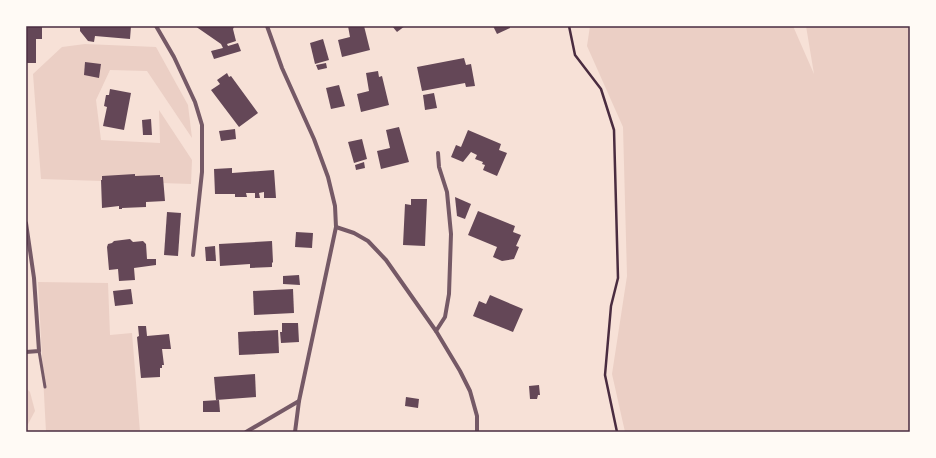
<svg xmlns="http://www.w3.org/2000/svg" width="936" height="458" font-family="'Open Sans',sans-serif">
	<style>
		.green { fill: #ebcfc5 }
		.building { fill: #644757 }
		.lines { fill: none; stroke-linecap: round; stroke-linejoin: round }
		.path { stroke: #4a2c40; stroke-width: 2.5 }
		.service { stroke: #755966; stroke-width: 3 }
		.minor { stroke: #755966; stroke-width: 4 }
		.neatline { fill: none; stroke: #4a2c40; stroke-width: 1.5 }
	</style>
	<rect width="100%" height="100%" fill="#f7e1d7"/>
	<g class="green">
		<polygon points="590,26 793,26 814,74 806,26 910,26 910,432 625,432 612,374 627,276 623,127 587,46"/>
		<polygon points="85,44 156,47 188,105 192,138 147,71 110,70 96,100 101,140 160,143 159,110 192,160 191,184 41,179 33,74 62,47"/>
		<polygon points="38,282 108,283 110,335 132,333 140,432 46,432"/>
		<polygon points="26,388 30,392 35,411 26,428"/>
	</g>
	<g class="building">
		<polygon points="26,26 42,27 42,39 36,39 36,63 26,63"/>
		<polygon points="80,26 131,26 130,39 95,36 94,42 88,41 80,31"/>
		<polygon points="195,26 232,26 234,27 233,29 236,41 227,44 228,46 238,43 241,51 214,59 211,51 223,48 221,44"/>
		<polygon points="348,26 364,26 370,50 342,57 338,40 350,37"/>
		<polygon points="392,26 405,26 397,32"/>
		<polygon points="493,26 510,26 510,28 497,34"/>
		<polygon points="323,39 329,60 315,64 310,43"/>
		<polygon points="464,58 466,65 471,64 475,86 466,87 465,83 422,91 417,67"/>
		<polygon points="85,62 101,64 99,78 84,75"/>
		<polygon points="326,63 327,68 318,70 316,65"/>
		<polygon points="378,71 379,77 382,76 389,105 361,112 357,94 369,91 366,73"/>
		<polygon points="227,73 229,77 231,76 258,113 239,127 211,90 220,84 217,80"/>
		<polygon points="339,85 345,106 331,109 326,88"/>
		<polygon points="110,89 131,93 124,130 103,126 107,107 104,106 106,95 109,95"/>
		<polygon points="434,93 437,108 425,110 423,95"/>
		<polygon points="151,119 152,135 143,135 142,120"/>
		<polygon points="399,127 409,162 381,169 377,151 390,148 386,130"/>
		<polygon points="235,129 236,139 221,141 219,131"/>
		<polygon points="468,130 501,144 499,150 507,153 497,176 483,170 485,165 482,164 483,162 475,159 477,155 471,152 463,162 451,157 456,145 461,147"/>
		<polygon points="362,139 367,159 354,163 348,142"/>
		<polygon points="364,162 365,168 356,170 355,165"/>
		<polygon points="232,168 232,173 274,170 276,198 264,198 264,192 259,193 260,198 255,198 255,193 246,193 247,197 235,197 235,194 215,194 214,169"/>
		<polygon points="135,174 135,176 160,175 160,177 163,177 165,201 146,202 146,207 122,208 122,209 119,209 119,206 102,208 101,180 102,180 102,176"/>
		<polygon points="455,197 471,204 465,219 457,216"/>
		<polygon points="411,199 427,199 425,246 403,245 405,204 411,205"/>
		<polygon points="478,211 515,226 513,232 521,235 516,246 519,247 514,259 502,261 493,257 497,247 468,235"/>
		<polygon points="167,212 181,213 178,256 164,255"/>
		<polygon points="296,232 313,233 312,248 295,247"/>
		<polygon points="130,239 133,242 143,241 146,244 147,259 156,259 156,265 134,268 135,280 119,281 118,269 109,270 107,247 108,244 112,243 114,241"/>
		<polygon points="272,241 273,262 272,263 272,267 250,268 250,264 220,266 219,244"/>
		<polygon points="215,246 216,261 206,261 205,247"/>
		<polygon points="299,275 300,285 283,284 283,276"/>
		<polygon points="131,289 133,304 115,306 113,291"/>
		<polygon points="293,289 294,313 254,315 253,291"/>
		<polygon points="490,295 523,309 513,332 473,316 479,301 486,304"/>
		<polygon points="282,323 298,323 299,342 281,343 280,332 282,332"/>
		<polygon points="138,326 146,326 147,336 169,334 171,349 162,349 164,365 162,365 162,368 160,368 160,377 141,378 137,337 139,336"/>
		<polygon points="278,330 279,353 239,355 238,332"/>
		<polygon points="255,374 256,397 216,400 214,377"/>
		<polygon points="539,385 540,395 538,395 537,399 530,399 529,386"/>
		<polygon points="406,397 419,399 418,408 405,406"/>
		<polygon points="219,400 220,412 203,412 203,401"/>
	</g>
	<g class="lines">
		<polyline class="path" points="569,26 575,55 601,89 614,130 618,278 611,306 605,375 617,432"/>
		<polyline class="service" points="39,351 45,387"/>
		<g class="minor">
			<polyline points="156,26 174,57 195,102 202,125 202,172 193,255"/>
			<polyline points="267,26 282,68 314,139 328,177 335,206 336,227 299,401 295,432"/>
			<polyline points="26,223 34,278 39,351 26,352"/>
			<polyline points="336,227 354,233 368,241 386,260 436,331 460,371 470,391 477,416 477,432"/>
			<polyline points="436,331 445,317 449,294 451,234 447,192 439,167 438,153"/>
			<polyline points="246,432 299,401"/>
		</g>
	</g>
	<rect width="936" height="458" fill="none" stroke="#fffaf5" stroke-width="54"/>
	<rect x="27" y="27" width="882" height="404" class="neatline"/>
</svg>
